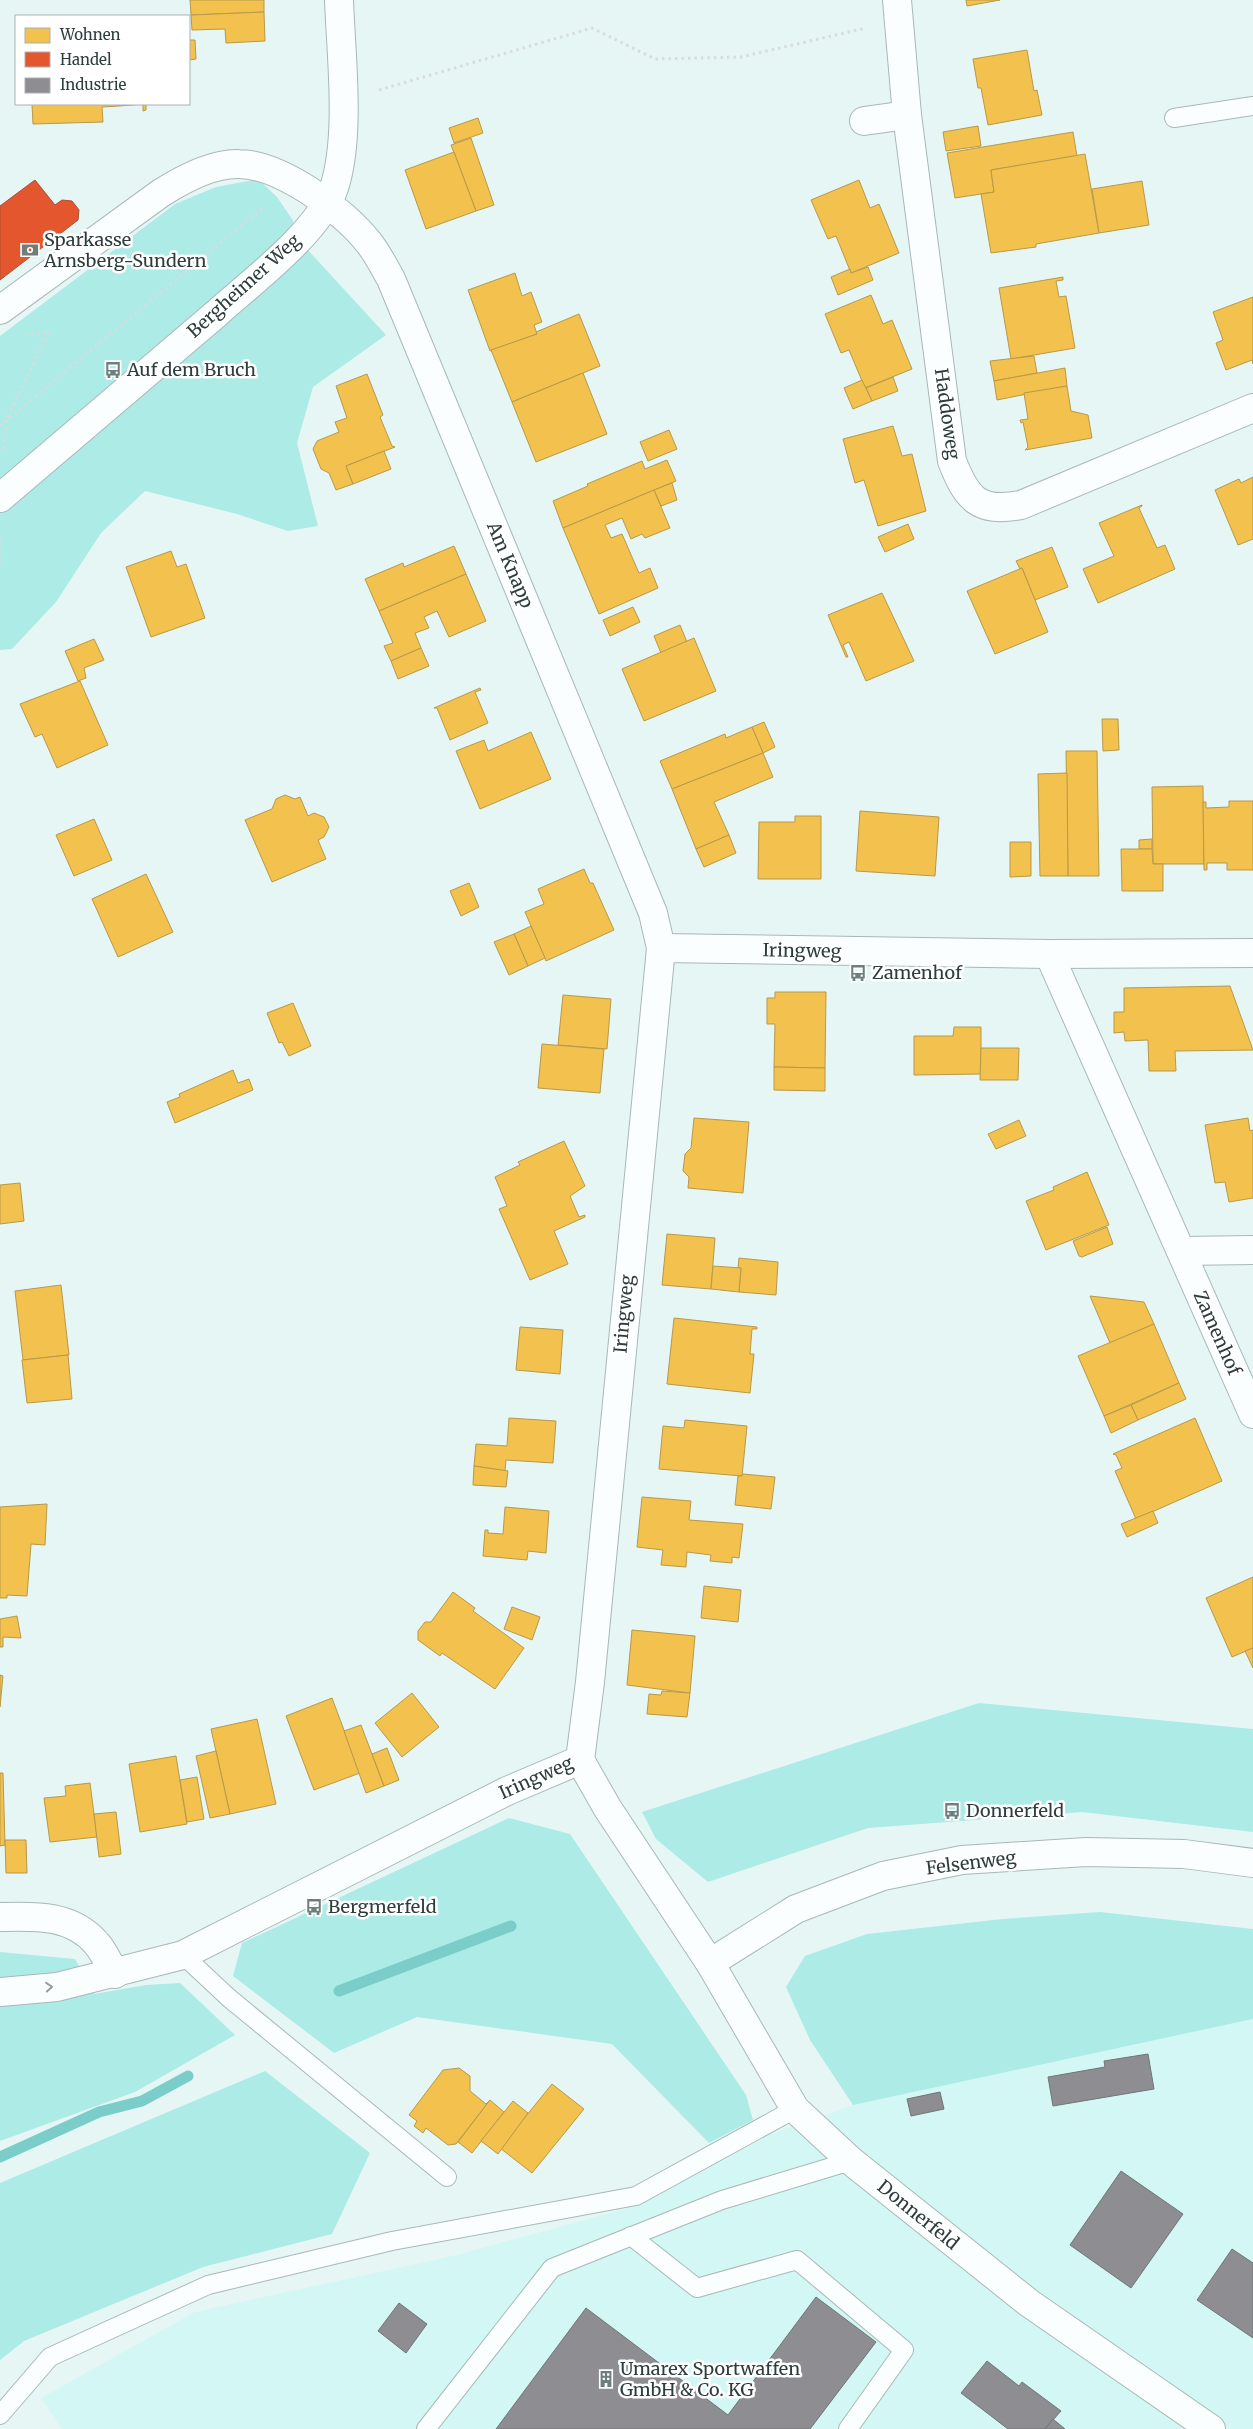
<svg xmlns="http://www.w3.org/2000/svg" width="1253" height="2429" font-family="Merriweather,serif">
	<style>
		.built { fill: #d3f7f4 }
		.green { fill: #adebe7 }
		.homes { fill: #f2c14e; stroke: #b79949 }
		.shops { fill: #e4572e; stroke: #ad4f32 }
		.industry { fill: #8d8d92; stroke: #707578 }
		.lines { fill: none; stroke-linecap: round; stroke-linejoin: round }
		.stream { stroke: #7acdc9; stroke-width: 11 }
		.service-casing { stroke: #a8b8b7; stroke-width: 20 }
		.minor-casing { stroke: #a8b8b7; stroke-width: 30 }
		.path { stroke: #d7dddc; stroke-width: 3; stroke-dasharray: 2.5 4; stroke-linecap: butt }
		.service { stroke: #fbfefe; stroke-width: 18 }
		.minor { stroke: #fbfefe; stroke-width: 28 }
		.oneway { stroke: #949e9d }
		.labels { text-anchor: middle; stroke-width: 5; stroke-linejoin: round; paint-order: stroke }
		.poi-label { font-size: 18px; fill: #2c3d3c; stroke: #fff; text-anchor: start }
		.street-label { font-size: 18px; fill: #2c3d3c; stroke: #fff }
	</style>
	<rect width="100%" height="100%" fill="#e5f6f5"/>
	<polygon class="built" points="1253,2019 1253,2429 62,2429 41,2398 195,2312 453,2256 639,2205 771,2134 853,2105"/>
	<g class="green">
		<polygon points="258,179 277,197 292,219 306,248 386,335 313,387 297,443 318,526 288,531 237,514 145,491 101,533 56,602 12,649 0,650 0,336 175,204 216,187"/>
		<polygon points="979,1703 1253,1729 1253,1832 1082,1812 868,1828 708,1882 656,1839 642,1812"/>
		<polygon points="509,1818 570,1834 746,2095 753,2120 709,2143 612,2044 417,2017 334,2053 233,1976 242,1943"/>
		<polygon points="1100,1912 1253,1929 1253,2019 853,2105 810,2040 786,1987 805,1956 867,1934 1003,1919"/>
		<polygon points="0,1952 75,1959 94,1994 146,1985 180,1983 235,2035 135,2092 0,2141"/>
		<polygon points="265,2071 370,2153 332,2234 203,2267 24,2341 0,2360 0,2183"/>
	</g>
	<g class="homes">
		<polygon points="190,0 264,0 264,12 191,15"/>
		<polygon points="966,0 1000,0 967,6"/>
		<polygon points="264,12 265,41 226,43 225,29 192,30 191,15"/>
		<polygon points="189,40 195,40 196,59 189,60"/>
		<polygon points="1027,50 1034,91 1037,90 1042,115 988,125 981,88 978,88 973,59"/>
		<polygon points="32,104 119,104 119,106 102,107 103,122 33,124"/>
		<polygon points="119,104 146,104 146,110 143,111 143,104 119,106"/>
		<polygon points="478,118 483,133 454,143 449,128"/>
		<polygon points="978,126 981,146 946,151 943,132"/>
		<polygon points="1073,132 1077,156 991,170 994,192 955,198 947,153"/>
		<polygon points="471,138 494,205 476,211 451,145"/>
		<polygon points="454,152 476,211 426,229 405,170"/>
		<polygon points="1085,154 1099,233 1036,244 1036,247 991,253 981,194 994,192 991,170"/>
		<polygon points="859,180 870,208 879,204 899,253 851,273 836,236 828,239 811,200"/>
		<polygon points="1142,181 1149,225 1099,233 1092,189"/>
		<polygon points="868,267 873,280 838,295 831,277 850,269 851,273"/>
		<polygon points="515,273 522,296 531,292 542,322 534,325 537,334 490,351 468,290"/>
		<polygon points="1063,277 1063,280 1056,281 1059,297 1066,296 1075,348 1011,359 999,288"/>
		<polygon points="871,295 883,324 892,320 912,369 865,388 849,350 841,353 825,314"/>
		<polygon points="1253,297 1253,364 1252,360 1226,370 1216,343 1223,340 1213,312"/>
		<polygon points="579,314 600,366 512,402 491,350 537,334 536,332"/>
		<polygon points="1034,356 1037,373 994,381 990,361"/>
		<polygon points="1065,368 1067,386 997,400 994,381"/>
		<polygon points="583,373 607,434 536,462 512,402"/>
		<polygon points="367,374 383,415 380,417 392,446 395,447 346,466 353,484 336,490 329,473 321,469 313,449 317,441 339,432 335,422 347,418 336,386"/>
		<polygon points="893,377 898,391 872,401 866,388"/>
		<polygon points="862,380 872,401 853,409 844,388"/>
		<polygon points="1067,386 1071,411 1088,415 1092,438 1025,450 1028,447 1023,422 1021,423 1020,420 1028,419 1024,393"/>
		<polygon points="893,426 902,456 912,454 926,511 878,526 864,480 855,483 843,439"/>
		<polygon points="669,430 677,449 648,461 640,442"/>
		<polygon points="384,451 391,469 353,484 346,466"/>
		<polygon points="667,460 676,481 563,528 553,501 588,486 587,484 642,461 645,469"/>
		<polygon points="1253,477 1253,539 1238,545 1215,490 1239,479 1241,483"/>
		<polygon points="672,483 677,500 661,506 654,490"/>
		<polygon points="654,490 670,528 645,538 642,534 631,539 622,518 605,525 611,538 622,534 639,573 650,568 658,588 599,614 563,528"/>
		<polygon points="1142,505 1142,506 1139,508 1157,548 1165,545 1175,569 1098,603 1083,569 1114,556 1099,523"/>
		<polygon points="908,524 914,539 885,552 878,537"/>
		<polygon points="454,546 466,574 379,611 365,579 403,563 404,567"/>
		<polygon points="1052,547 1068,587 1035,600 1022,568 1020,569 1016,561"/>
		<polygon points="171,551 177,567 186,564 205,618 151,637 126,567"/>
		<polygon points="1022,568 1048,632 995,654 967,591"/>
		<polygon points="466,574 486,621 449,637 437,611 424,617 429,628 415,633 421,648 391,661 384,646 393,643 379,611"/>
		<polygon points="882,593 914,661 866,681 849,642 843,645 848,657 846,657 828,615"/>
		<polygon points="633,607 640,622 610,636 603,620"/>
		<polygon points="680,625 687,642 661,653 654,636"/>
		<polygon points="694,638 716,691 644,721 622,669"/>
		<polygon points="94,639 104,660 84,668 86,678 78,681 65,651"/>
		<polygon points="421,648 429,666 398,679 391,661"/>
		<polygon points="80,681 108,745 57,768 42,734 35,737 20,704"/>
		<polygon points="480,688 481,690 475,692 488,723 450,740 437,708 434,708"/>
		<polygon points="1102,719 1118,719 1119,750 1103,751"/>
		<polygon points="764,722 775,747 763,753 752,727"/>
		<polygon points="752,727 763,753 672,789 660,761 725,734 726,738"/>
		<polygon points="531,732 551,779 480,809 456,751 484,740 488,751"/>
		<polygon points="1066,751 1097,751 1099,876 1068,876"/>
		<polygon points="763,753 773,777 714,802 729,835 696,849 672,789"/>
		<polygon points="1067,773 1068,876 1040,876 1038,774"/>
		<polygon points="1203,786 1204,864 1153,864 1152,787"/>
		<polygon points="285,795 295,799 300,797 308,816 314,813 324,817 329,827 324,837 318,840 326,859 272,882 245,820 272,809 276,799"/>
		<polygon points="1229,801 1253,801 1253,870 1227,870 1227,863 1207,863 1207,870 1204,870 1203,802 1206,802 1206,808 1229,807"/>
		<polygon points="860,811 939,817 935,876 856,871"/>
		<polygon points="795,816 821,816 821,879 758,879 759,822 795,822"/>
		<polygon points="94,819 112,860 74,876 56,835"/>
		<polygon points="729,835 736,853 704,867 696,849"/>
		<polygon points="1152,839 1152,849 1139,849 1139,840"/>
		<polygon points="1010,842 1031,842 1031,876 1010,877"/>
		<polygon points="1121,849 1152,849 1153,864 1163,864 1163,891 1122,891"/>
		<polygon points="584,869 590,883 593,883 614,930 546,961 525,912 544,904 538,889"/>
		<polygon points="146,874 173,932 118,957 92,899"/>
		<polygon points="469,883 479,907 461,916 450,891"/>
		<polygon points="531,926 545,958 528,966 514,934"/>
		<polygon points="514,934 528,966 509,975 494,942"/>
		<polygon points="1230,986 1253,1050 1175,1051 1176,1071 1149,1071 1148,1040 1125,1041 1124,1032 1114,1033 1114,1012 1124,1012 1124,988"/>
		<polygon points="775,992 826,992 825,1068 774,1067 775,1024 767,1024 767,998 775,998"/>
		<polygon points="563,995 611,999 607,1049 558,1045"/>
		<polygon points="293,1003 311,1046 289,1056 282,1042 279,1043 267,1013"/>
		<polygon points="954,1027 981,1027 981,1074 914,1075 914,1036 953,1036"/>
		<polygon points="542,1044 604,1049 600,1093 538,1088"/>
		<polygon points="981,1048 1019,1048 1018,1080 980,1080"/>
		<polygon points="774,1067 825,1068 825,1091 774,1090"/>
		<polygon points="233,1070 238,1083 249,1079 253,1090 175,1123 167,1102 180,1097 179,1094"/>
		<polygon points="694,1118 749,1122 743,1193 688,1188 689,1177 683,1171 685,1154 691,1148"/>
		<polygon points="1248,1118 1250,1131 1253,1130 1253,1198 1229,1202 1225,1182 1215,1183 1205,1125"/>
		<polygon points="1019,1120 1026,1136 996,1149 988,1134"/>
		<polygon points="564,1141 585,1186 570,1196 579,1217 585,1215 585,1217 554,1231 568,1264 530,1280 499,1209 507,1206 495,1177 520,1165 518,1162"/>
		<polygon points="1087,1172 1109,1225 1046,1250 1026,1201 1054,1190 1053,1187"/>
		<polygon points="20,1183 24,1221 0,1224 0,1185"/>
		<polygon points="1107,1227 1113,1244 1082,1257 1079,1256 1073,1241"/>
		<polygon points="667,1234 715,1238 711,1289 662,1285"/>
		<polygon points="739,1258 778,1262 776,1295 739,1292 741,1268 738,1268"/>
		<polygon points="713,1266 741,1268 739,1292 711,1289"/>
		<polygon points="61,1285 69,1355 23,1360 15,1291"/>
		<polygon points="1090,1296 1144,1302 1154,1324 1110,1343"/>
		<polygon points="674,1318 757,1327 757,1329 752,1329 750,1354 754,1354 750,1393 667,1384"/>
		<polygon points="1154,1324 1179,1383 1104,1416 1078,1356"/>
		<polygon points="520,1327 563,1330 560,1374 516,1370"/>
		<polygon points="68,1355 72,1399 27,1403 22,1360"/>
		<polygon points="1179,1383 1186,1399 1138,1420 1131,1405"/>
		<polygon points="1131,1405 1138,1420 1111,1433 1104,1416"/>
		<polygon points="509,1418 556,1421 553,1463 506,1460 505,1471 474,1466 476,1444 507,1446"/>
		<polygon points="1195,1418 1222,1481 1136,1519 1115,1471 1122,1468 1116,1455 1113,1454"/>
		<polygon points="685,1420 747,1426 742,1476 659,1469 663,1426 684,1428"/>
		<polygon points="474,1466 508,1471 506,1487 473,1485"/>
		<polygon points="743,1474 775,1477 771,1509 735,1505 738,1476 742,1476"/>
		<polygon points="642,1497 691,1501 689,1520 743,1524 739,1558 732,1557 732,1563 710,1561 711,1555 687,1552 686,1567 661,1565 663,1550 637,1547"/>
		<polygon points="47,1504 45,1545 31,1544 27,1596 7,1595 7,1598 0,1598 0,1507"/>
		<polygon points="505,1507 549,1511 546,1553 528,1551 527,1560 483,1556 485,1530 488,1530 488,1533 503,1534"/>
		<polygon points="1153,1511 1158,1523 1127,1537 1121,1524"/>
		<polygon points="1253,1577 1253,1648 1232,1657 1206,1598"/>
		<polygon points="704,1586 741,1590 738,1622 701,1618"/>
		<polygon points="453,1592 475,1608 473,1611 524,1648 495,1689 442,1653 440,1656 418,1640 418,1631 425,1622 431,1622"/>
		<polygon points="512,1607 540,1617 532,1640 504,1629"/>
		<polygon points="17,1616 21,1638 3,1637 3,1647 0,1647 0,1619"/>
		<polygon points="632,1630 695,1636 690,1693 627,1685"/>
		<polygon points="1253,1648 1253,1668 1245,1651"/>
		<polygon points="0,1675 3,1676 0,1707"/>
		<polygon points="662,1691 690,1693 687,1717 647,1714 649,1694 661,1695"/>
		<polygon points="412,1693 439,1727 402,1757 375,1723"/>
		<polygon points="332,1698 360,1773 314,1790 286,1716"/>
		<polygon points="257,1719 276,1804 230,1814 211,1729"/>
		<polygon points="361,1725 384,1786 366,1793 344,1731"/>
		<polygon points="387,1748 399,1780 384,1786 372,1754"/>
		<polygon points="216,1751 230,1814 210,1818 196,1756"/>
		<polygon points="176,1756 187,1824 140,1832 129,1764"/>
		<polygon points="0,1773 3,1773 5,1845 0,1846"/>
		<polygon points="197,1777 204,1819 187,1822 180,1780"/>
		<polygon points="90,1783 97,1837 50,1842 44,1798 66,1796 65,1786"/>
		<polygon points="116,1812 121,1854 99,1857 94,1814"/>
		<polygon points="5,1840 26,1840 27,1873 6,1873"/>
		<polygon points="459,2068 470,2076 470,2091 486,2104 490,2100 456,2144 448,2145 426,2128 423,2133 414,2126 417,2121 409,2115 443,2070"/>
		<polygon points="552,2084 584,2109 532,2173 500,2148"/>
		<polygon points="490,2100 504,2112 472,2153 458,2142"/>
		<polygon points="513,2101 528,2113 498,2154 481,2141"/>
	</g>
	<polygon class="shops" points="35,180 55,205 62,200 72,201 79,210 78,220 0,280 0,206"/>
	<g class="industry">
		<polygon points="1148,2054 1154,2089 1053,2106 1048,2077 1105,2067 1104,2061"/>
		<polygon points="940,2092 944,2109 911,2116 907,2099"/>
		<polygon points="1121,2171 1183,2214 1131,2288 1070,2245"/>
		<polygon points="1232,2249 1253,2263 1253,2338 1197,2300"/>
		<polygon points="816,2297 876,2342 810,2429 496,2429 586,2308 728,2415"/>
		<polygon points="399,2303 427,2324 406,2353 378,2331"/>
		<polygon points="987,2361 1019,2386 1022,2382 1061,2411 1045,2429 1008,2429 961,2393"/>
		<polygon points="1053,2419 1065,2429 1045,2429"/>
	</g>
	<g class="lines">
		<g class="stream">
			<polyline points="339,1991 511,1926"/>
			<polyline points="0,2157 99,2112 142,2101 188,2076"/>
		</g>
		<g class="service-casing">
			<g id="service">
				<polyline points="1174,118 1253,106"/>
				<polyline points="183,1955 229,1998 447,2177"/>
				<polyline points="631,2236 697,2288 797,2260 904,2350 848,2429"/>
				<polyline points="0,2415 50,2357 208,2285 392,2241 636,2196 795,2109"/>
				<polyline points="426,2429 552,2268 722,2200 851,2161"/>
			</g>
		</g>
		<g class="minor-casing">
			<g id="minor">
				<path d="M 897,0 L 907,115 L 952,461 C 967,499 978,513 1021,505 L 1253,408"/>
				<polyline points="864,121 907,115"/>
				<path d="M 0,310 L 161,193 C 183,179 213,163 239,164 C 280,164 345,211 369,243 C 378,254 384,267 391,279 L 653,913 L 661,948"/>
				<path d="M 0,498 C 72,437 144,376 216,314 C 251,282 318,233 334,188 C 351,136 341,56 339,0"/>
				<polyline points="1049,954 1253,1414"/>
				<polyline points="1181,1251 1253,1250"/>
				<polyline points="580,1760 590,1682 661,948 1049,954 1253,953"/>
				<polyline points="580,1760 608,1809 710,1963 795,2109 851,2161 1029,2303 1211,2429"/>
				<path d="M 0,1917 C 34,1916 72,1914 97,1944 C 104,1952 109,1964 115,1974"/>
				<polyline points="710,1963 796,1909 883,1876 962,1860 1086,1852 1184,1854 1253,1863"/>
				<polyline points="0,1992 57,1987 183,1955 507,1791 580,1760"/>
			</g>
		</g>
		<g class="path">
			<polyline points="379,90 592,28 655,59 741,57 866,28"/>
			<polyline points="0,426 265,206"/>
			<polyline points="4,449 6,420 49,332 26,335"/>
			<polyline points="0,564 0,532"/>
		</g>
		<use href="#service" class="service"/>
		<use href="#minor" class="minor"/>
	</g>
	<defs><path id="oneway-chevron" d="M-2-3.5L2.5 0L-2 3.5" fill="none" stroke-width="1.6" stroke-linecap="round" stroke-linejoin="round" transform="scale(1.25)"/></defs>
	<use class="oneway" href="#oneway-chevron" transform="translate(49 1987) rotate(-5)"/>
	<defs>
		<g id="bank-bare" transform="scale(1.35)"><path d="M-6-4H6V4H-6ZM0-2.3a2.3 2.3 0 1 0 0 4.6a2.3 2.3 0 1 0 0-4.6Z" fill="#6d7e7d" stroke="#fff" stroke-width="2.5" paint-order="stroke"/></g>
		<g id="bus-bare" transform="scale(1.35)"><path d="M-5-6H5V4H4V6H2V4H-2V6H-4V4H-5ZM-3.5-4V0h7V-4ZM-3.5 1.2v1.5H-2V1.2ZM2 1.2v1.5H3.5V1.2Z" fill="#6d7e7d" stroke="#fff" stroke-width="2.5" paint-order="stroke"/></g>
		<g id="building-bare" transform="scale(1.35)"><path d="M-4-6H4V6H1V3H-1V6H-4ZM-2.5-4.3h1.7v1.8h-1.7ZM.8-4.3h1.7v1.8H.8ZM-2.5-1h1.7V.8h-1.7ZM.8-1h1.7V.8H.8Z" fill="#6d7e7d" stroke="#fff" stroke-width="2.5" paint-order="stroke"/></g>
	</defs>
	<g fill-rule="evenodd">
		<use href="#bank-bare" x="30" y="250"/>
		<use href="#bus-bare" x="113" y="370"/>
		<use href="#bus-bare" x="858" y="973"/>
		<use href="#bus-bare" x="952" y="1811"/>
		<use href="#bus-bare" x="314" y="1907"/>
		<use href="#building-bare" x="606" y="2379"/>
	</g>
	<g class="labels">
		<g class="poi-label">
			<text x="44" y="246">Sparkasse<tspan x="44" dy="21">Arnsberg-Sundern</tspan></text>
			<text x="127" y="376">Auf dem Bruch</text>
			<text x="872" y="979">Zamenhof</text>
			<text x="966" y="1817">Donnerfeld</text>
			<text x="328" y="1913">Bergmerfeld</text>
			<text x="620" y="2375">Umarex Sportwaffen<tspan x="620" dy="21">GmbH &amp; Co. KG</tspan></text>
		</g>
		<g class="street-label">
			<text transform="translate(244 286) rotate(-42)" y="6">Bergheimer Weg</text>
			<text transform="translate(947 414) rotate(82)" y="6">Haddoweg</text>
			<text transform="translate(510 565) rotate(67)" y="6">Am Knapp</text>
			<text transform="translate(802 951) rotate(1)" y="6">Iringweg</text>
			<text transform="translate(624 1314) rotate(-85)" y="6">Iringweg</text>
			<text transform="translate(1217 1333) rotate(66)" y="6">Zamenhof</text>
			<text transform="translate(536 1778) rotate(-24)" y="6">Iringweg</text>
			<text transform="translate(971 1863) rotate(-7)" y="6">Felsenweg</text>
			<text transform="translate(918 2215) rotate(39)" y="6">Donnerfeld</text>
		</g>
	</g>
	<rect x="15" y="15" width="175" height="90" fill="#ffffff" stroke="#abb1b1"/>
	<rect x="25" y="28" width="25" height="15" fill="#f2c14e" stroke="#abb1b1"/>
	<text x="60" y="40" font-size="15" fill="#2c3d3c">Wohnen</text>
	<rect x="25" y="52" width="25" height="15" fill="#e4572e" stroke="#abb1b1"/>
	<text x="60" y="65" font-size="15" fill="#2c3d3c">Handel</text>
	<rect x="25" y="78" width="25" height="15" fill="#8d8d92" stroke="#abb1b1"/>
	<text x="60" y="90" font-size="15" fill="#2c3d3c">Industrie</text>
</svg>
